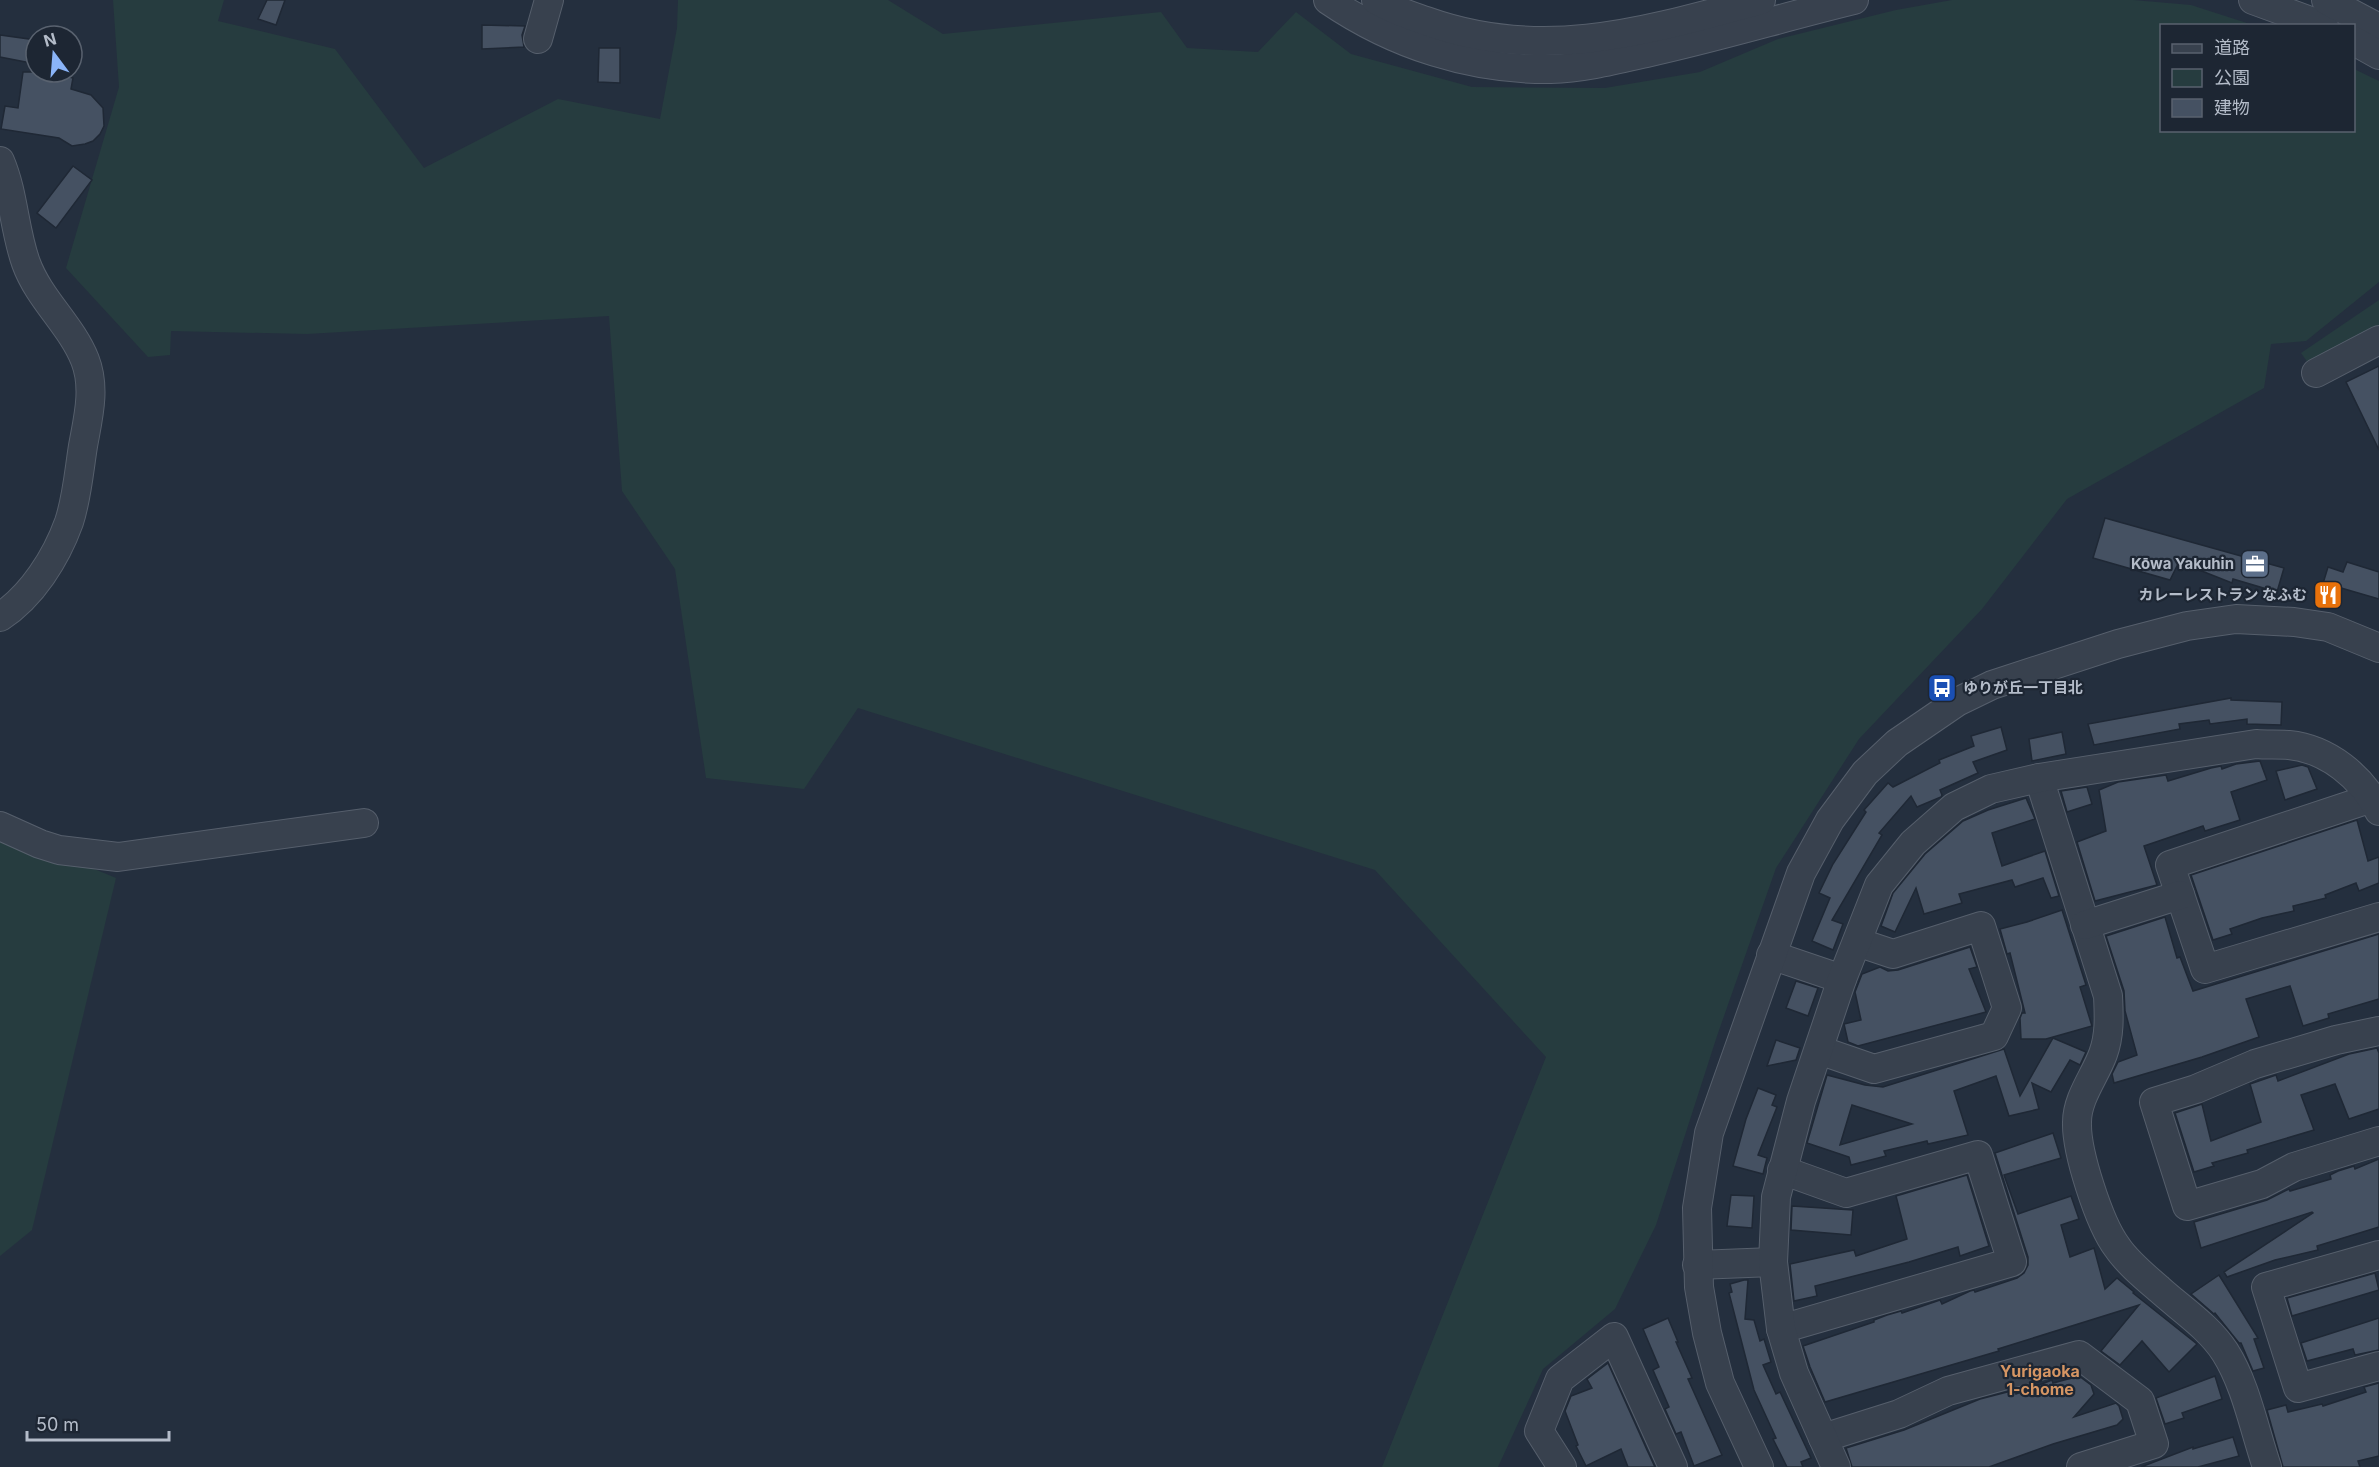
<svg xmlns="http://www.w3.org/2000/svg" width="2379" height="1467" font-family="Inter,'Noto Sans JP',sans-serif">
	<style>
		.green { fill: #263c3f }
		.building { fill: #455162; stroke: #1f2835; stroke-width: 1.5; fill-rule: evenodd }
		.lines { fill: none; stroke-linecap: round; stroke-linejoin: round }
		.minor-casing { stroke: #565f6c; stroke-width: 30 }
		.minor { stroke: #38414e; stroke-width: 28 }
		.labels { text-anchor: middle; stroke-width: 4.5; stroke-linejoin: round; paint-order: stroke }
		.poi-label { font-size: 15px; font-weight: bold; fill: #b4bcc9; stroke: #1d2633; text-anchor: end }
		.neighbourhood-label { font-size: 16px; font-weight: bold; fill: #d59563; stroke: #1d2633 }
	</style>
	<rect width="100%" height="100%" fill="#242f3e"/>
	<g class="green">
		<polygon points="113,0 224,0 218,21 335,49 424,168 558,99 660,119 677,28 678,0 888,0 943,34 1161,12 1187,48 1258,52 1296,12 1351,54 1472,87 1605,88 1700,72 1778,39 1896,10 1952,0 2133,0 2191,5 2253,25 2162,26 2162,130 2354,130 2354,69 2379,81 2379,282 2306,341 2271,344 2264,388 2067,499 1982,609 1859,739 1776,868 1717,1036 1656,1225 1615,1309 1543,1369 1498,1467 1382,1467 1546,1057 1375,870 858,708 804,789 706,778 675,569 622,491 609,316 307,334 171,331 170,355 148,357 66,268 119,87"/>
		<polygon points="2379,300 2379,330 2311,367 2301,353"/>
		<polygon points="0,830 116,878 32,1230 0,1256"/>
	</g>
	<g class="building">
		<polygon points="267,0 285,0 276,25 258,19"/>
		<polygon points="482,25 525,26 522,35 524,47 482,49"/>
		<polygon points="0,35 36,40 36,64 0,57"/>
		<polygon points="599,48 620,48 620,83 598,82"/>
		<polygon points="23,72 51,72 73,78 71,89 91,95 103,108 104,126 100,134 93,141 85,144 72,146 59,138 1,129 5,106 18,108"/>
		<polygon points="73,166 92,180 56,228 37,213"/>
		<polygon points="2379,366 2379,450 2346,382"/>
		<polygon points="2105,518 2284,568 2277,592 2233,579 2232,583 2179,562 2170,580 2093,558"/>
		<polygon points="2347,562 2379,572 2379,599 2341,588 2339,595 2321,590 2328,567 2343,572"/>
		<polygon points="2231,698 2231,700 2282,702 2281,725 2247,724 2247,719 2210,724 2209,720 2179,724 2180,729 2094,745 2088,724"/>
		<polygon points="2001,727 2007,750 1973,762 1978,773 1940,790 1942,795 1941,797 1917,807 1911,796 1879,833 1882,835 1832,920 1843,924 1833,950 1812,941 1830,898 1819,893 1833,864 1866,812 1864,810 1888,783 1893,787 1940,763 1939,760 1974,746 1971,736"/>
		<polygon points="2062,732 2066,754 2032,761 2029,739"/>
		<polygon points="2260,761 2267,780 2231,792 2240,820 2205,831 2203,826 2144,846 2157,885 2095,901 2077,842 2106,831 2099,790 2118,782 2166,775 2168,781 2211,768 2221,766 2222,769 2236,764"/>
		<polygon points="2302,765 2308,767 2317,789 2285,800 2276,771"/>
		<polygon points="2087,787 2092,804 2067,812 2061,791"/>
		<polygon points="2026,798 2035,819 1992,833 2002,866 2045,851 2059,896 2051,898 2043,878 2015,887 2012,880 1959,894 1962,903 1924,914 1916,888 1895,932 1881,926 1893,893 1925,854 1963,821 1988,810"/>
		<polygon points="2357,820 2368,861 2379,857 2379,883 2359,891 2356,883 2325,895 2326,898 2293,906 2294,911 2262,918 2230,929 2232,934 2213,940 2191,875"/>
		<polygon points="2062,910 2086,985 2080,987 2092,1026 2046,1039 2021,1039 2020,1018 2022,1013 2025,1013 2010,953 2007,954 2000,929 2027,922"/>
		<polygon points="2165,917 2177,958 2180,957 2193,991 2379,934 2379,999 2328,1014 2329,1018 2303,1026 2290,986 2246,999 2259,1037 2202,1057 2114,1083 2112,1074 2118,1062 2137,1055 2125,1011 2124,991 2106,936"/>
		<polygon points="1970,947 1977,967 1969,969 1986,1012 1858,1046 1848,1042 1844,1024 1861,1020 1855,992 1862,974 1880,967 1888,971 1898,970"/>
		<polygon points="1796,981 1818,988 1808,1016 1786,1008"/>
		<path d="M 2053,1038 L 2086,1052 L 2080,1065 L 2070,1060 L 2051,1092 L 2032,1083 L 2039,1109 L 2009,1116 L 1996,1076 L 1954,1091 L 1968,1135 L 1928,1144 L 1927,1141 L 1884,1151 L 1886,1156 L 1851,1165 L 1849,1157 L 1807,1143 L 1827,1075 L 1865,1085 L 1883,1087 L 2004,1049 L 2020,1096 ZM 1852,1105 L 1912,1124 L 1840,1145 Z"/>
		<polygon points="1776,1040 1800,1048 1796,1060 1767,1066"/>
		<polygon points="2377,1048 2379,1053 2379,1109 2349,1119 2335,1084 2301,1095 2314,1130 2247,1150 2248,1153 2212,1163 2214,1166 2194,1172 2175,1113 2202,1104 2211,1141 2261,1122 2250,1084 2276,1075 2278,1081 2349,1054"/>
		<polygon points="1758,1088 1776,1095 1772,1105 1777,1107 1758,1155 1767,1158 1763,1174 1733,1166 1746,1119"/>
		<polygon points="2053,1133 2061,1158 2004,1175 2018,1214 2071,1196 2079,1219 2061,1225 2070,1257 2094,1248 2105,1289 2117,1278 2134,1292 2133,1293 2197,1344 2169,1372 2142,1341 2120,1365 2101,1351 2139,1305 1998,1349 1999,1351 1825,1402 1810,1367 1803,1346 1874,1322 1874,1320 1887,1315 1901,1311 1902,1313 1940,1300 1942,1304 1970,1291 1974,1290 1975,1292 2017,1278 2024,1273 2028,1265 2028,1257 1995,1153"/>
		<polygon points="2379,1159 2379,1227 2317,1246 2318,1250 2275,1260 2227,1277 2224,1272 2313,1213 2312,1212 2201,1248 2194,1222 2267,1200 2289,1189 2290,1191 2331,1179 2330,1175 2338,1171 2354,1166 2355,1169"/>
		<polygon points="1967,1175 1989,1246 1960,1256 1958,1247 1909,1262 1815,1286 1817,1296 1794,1301 1790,1264 1854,1250 1856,1256 1907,1239 1896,1196"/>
		<polygon points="1731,1195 1754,1196 1752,1228 1727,1226"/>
		<polygon points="1792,1206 1853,1210 1851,1235 1791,1230"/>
		<polygon points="2375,1273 2379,1290 2292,1316 2287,1298"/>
		<polygon points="2219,1275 2258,1338 2254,1339 2264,1368 2253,1371 2241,1343 2239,1343 2215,1313 2214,1314 2191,1294"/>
		<polygon points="1744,1280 1748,1280 1745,1319 1754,1320 1760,1341 1764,1339 1771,1362 1763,1365 1776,1394 1780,1392 1811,1458 1801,1462 1803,1467 1787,1467 1773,1439 1776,1438 1754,1390 1729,1293 1732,1292 1730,1284"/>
		<polygon points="1668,1318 1678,1342 1676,1342 1692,1378 1688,1379 1722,1455 1694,1466 1681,1432 1676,1434 1665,1409 1669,1407 1653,1370 1659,1367 1643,1329"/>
		<polygon points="2379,1318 2379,1350 2355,1355 2353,1349 2307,1361 2301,1343"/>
		<polygon points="1608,1363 1647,1450 1655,1467 1628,1467 1621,1449 1586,1466 1576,1446 1578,1445 1565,1411 1571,1396 1592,1388 1587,1379"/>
		<polygon points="2079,1376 2091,1385 2094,1394 2074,1417 2116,1403 2119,1406 2123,1419 2117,1425 2053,1444 1989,1467 1852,1467 1846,1448 1904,1430 1980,1399 2015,1390 2016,1394 2052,1380 2053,1383"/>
		<polygon points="2215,1376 2222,1399 2182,1413 2184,1418 2165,1424 2156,1398"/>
		<polygon points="2379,1383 2379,1456 2358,1461 2360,1467 2283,1467 2267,1410 2286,1405 2288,1412 2322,1404 2323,1406 2366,1392 2364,1387"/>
		<polygon points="2233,1437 2239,1456 2198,1467 2141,1467 2193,1447 2193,1449"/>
	</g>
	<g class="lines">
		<g class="minor-casing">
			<g id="minor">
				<path d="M 1328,0 C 1394,45 1471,70 1551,69 C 1583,68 1615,60 1646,53 C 1715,38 1784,17 1854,0"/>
				<path d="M 1376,0 C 1392,10 1409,15 1426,21 C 1543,63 1647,31 1761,0"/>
				<polyline points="2253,0 2324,26"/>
				<polyline points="2326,0 2379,28"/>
				<polyline points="538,39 549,0"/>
				<polyline points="2354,41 2379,55"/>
				<path d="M 0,161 C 14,194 14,230 26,263 C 39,299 71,325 85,360 C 96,388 88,418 83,446 C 79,471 77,498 69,522 C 56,558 32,596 0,617"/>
				<polyline points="2316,373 2379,340"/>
				<path d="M 2039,778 L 2108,996 C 2109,1016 2110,1035 2103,1054 C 2095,1076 2077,1098 2077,1122 C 2076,1151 2099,1223 2117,1247 C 2127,1262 2145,1277 2159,1289 C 2181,1309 2208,1326 2225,1352 C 2246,1385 2254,1429 2267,1467"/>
				<polyline points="2372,798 2170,865 2205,969 2379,917"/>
				<polyline points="0,826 40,844 59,850 118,857 364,823"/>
				<polyline points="2085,925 2180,895"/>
				<polyline points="1771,955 1842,979"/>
				<polyline points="2379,1031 2336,1040 2255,1064 2196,1089 2154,1102 2187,1206 2262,1184 2294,1167 2379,1141"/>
				<polyline points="1819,1050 1874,1069 1994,1036 2007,1008 1981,926 1893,954 1857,942"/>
				<polyline points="2379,1255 2266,1287 2298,1388 2379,1366"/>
				<polyline points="1697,1265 1773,1262"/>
				<polyline points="1781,1329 2012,1262 1978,1155 1846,1193 1782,1170"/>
				<polyline points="1823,1438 1899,1414 1948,1391 2079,1355 2140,1401 2154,1444 2081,1467"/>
				<polyline points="1562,1467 1539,1431 1560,1379 1614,1337 1673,1467"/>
				<polyline points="1759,1467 1720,1383 1707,1333 1699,1287 1697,1208 1709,1133 1801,873 1830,820 1865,773 1897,743 1957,702 1992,685 2118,644 2187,626 2236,619 2294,622 2328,627 2379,648"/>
				<path d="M 1836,1467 L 1794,1373 L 1781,1329 L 1773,1262 L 1776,1197 L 1801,1101 L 1842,979 L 1879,885 L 1913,843 L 1954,807 L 1991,789 L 2039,778 L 2256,744 C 2267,745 2278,744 2289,745 C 2328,749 2362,777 2379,811"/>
			</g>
		</g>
		<use href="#minor" class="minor"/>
	</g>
	<defs>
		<g id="office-square" transform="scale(1.5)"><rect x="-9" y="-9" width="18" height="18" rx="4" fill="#5c6f8a" stroke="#1d2633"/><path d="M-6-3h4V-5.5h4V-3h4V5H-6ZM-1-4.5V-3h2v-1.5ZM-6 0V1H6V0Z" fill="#fff"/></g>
		<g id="restaurant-square" transform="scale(1.5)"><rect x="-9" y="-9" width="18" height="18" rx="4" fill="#e8710a" stroke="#1d2633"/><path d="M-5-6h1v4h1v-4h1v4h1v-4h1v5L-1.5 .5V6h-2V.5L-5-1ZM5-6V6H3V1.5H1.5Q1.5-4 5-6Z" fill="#fff"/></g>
		<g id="bus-square" transform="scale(1.5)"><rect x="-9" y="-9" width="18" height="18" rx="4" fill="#1a4fb4" stroke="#1d2633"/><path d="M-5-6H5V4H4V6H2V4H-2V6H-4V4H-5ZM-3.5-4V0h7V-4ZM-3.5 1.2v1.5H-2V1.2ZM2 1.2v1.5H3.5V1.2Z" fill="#fff"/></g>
	</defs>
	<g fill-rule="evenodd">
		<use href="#office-square" x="2255" y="564"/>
		<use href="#restaurant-square" x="2328" y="595"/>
		<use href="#bus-square" x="1942" y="688"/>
	</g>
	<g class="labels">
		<g class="poi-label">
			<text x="2234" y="569">Kōwa Yakuhin</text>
			<text x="2307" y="600">カレーレストラン なふむ</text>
			<text x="1963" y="693" text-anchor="start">ゆりが丘一丁目北</text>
		</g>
		<g class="neighbourhood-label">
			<text x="2040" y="1377">Yurigaoka<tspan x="2040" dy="18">1-chome</tspan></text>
		</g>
	</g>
	<rect x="2160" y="24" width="195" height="108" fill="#1d2633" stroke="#59626f" stroke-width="1.5"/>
	<rect x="2172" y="44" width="30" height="9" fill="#38414e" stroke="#59626f" stroke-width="1.5"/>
	<text x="2214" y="54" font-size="18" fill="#b4bcc9">道路</text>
	<rect x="2172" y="69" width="30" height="18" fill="#263c3f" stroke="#59626f" stroke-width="1.5"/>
	<text x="2214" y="84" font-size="18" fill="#b4bcc9">公園</text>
	<rect x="2172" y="99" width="30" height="18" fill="#455162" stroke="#59626f" stroke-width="1.5"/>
	<text x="2214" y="114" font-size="18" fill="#b4bcc9">建物</text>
	<g transform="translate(54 54) rotate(344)"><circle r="28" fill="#1d2633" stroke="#59626f" stroke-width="1.5"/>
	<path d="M0-4.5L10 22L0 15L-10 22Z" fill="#8ab4f8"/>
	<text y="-9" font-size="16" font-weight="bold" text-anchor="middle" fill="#b4bcc9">N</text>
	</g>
	<path d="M27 1431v9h142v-9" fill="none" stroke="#b4bcc9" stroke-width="3"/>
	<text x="36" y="1431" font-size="18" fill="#b4bcc9" stroke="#1d2633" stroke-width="4.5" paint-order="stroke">50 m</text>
</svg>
